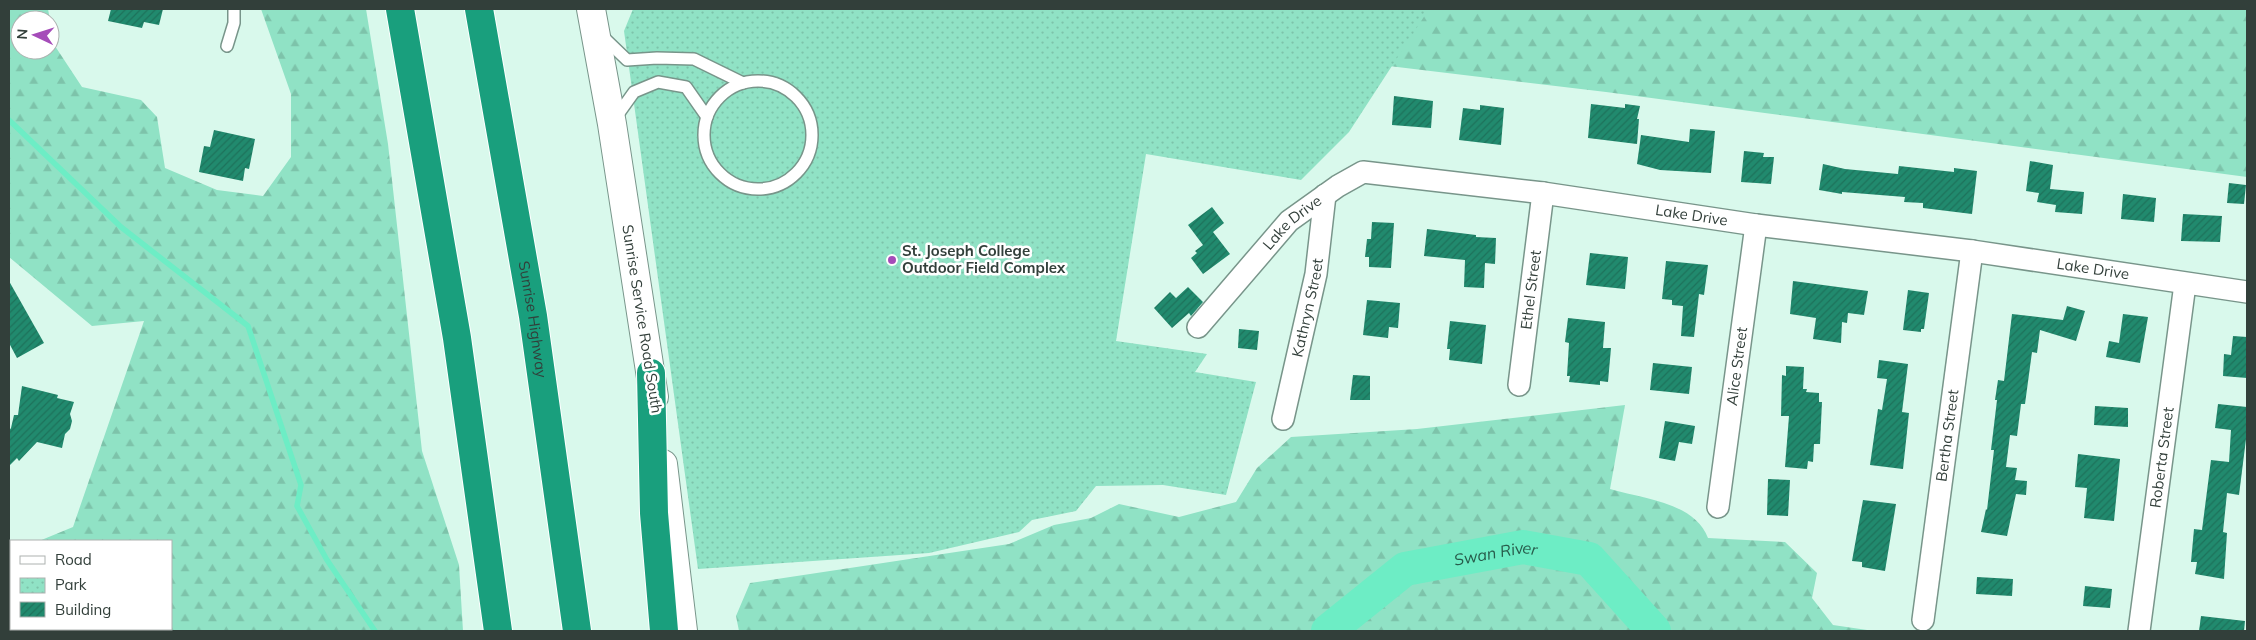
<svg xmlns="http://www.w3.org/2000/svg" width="2256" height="640" font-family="Mulish,sans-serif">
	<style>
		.forest { fill: url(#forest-firs) }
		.park { fill: url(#park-dots) }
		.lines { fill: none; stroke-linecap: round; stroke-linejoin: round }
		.stream { stroke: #6dedc5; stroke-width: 5.5 }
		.river { stroke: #6dedc5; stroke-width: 34 }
		.building { fill: url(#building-hatch) }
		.lane-casing { stroke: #78958a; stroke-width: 14 }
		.street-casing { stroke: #78958a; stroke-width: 24 }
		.secondary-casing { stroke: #78958a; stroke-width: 30 }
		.highway-casing { stroke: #fff; stroke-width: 30 }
		.lane { stroke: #fff; stroke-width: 11 }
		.street { stroke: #fff; stroke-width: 21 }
		.secondary { stroke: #fff; stroke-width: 28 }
		.highway { stroke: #199f7d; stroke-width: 28 }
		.poi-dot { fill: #a54cb9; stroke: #fff; stroke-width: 2 }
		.labels { text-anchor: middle; stroke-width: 5; stroke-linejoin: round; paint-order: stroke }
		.street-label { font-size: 15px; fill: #323f3a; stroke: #fff }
		.poi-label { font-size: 15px; font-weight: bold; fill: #323f3a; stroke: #fff; text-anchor: start }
		.water-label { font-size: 16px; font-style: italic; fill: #275c4b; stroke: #fff }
	</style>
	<defs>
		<pattern id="forest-firs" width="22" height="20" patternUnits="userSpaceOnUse" patternTransform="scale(1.25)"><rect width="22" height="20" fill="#90e2c5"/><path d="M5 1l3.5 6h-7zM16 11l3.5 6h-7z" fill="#7dc3aa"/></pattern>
		<pattern id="park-dots" width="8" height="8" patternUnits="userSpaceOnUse" patternTransform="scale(1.25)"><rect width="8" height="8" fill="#90e2c5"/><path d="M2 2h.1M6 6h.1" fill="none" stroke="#7dc3aa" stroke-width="1.8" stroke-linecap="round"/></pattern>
		<pattern id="building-hatch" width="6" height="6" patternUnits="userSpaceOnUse" patternTransform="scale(1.25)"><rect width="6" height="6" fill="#218a6e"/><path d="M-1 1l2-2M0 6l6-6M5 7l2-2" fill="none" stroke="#1d725b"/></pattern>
	</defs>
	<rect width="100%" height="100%" fill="#d9f9ec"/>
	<g class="forest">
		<polygon points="9,9 48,9 50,20 20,20 20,50 50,50 50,21 53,43 82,87 141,100 157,117 165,168 217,190 263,196 291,157 291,94 261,9 366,9 388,144 422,451 459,565 463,631 9,631 9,554 11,553 11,629 171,629 171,541 39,541 73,527 144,321 92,326 9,257"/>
		<polygon points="1358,9 2247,9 2247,177 1606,92 1389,66"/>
		<path d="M 1625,405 L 1610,489 C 1644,499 1694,502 1708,538 L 1785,542 L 1817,573 L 1812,598 L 1833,625 L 1874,631 L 739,631 L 736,616 L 750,583 L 1009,544 L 1054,525 L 1091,518 L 1119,504 L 1179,517 L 1236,502 L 1257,468 L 1291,437 L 1417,429 Z"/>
	</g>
	<polygon class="park" points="633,9 1429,9 1349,132 1301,180 1146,154 1116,341 1207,354 1195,372 1256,382 1226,495 1163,485 1096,486 1076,511 1032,520 1019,532 929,553 698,569 624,31"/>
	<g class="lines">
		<polyline class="stream" points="9,120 121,227 248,326 301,485 297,506 327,560 375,631"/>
		<path class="river" id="s1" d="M 1328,631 L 1405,569 L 1523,547 L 1589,559 L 1654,631"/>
	</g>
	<g class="building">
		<polygon points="111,9 163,9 159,25 144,22 142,28 108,21"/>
		<polygon points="1394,96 1433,101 1431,128 1392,125"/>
		<polygon points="1591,104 1625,108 1625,104 1640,106 1637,119 1639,119 1637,144 1588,138"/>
		<polygon points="1480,105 1504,108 1501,145 1459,140 1463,108 1480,110"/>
		<polygon points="1690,129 1715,131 1711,173 1660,170 1637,164 1641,135 1689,142"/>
		<polygon points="214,130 255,139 249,169 245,168 243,181 199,172 204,146 210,147"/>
		<polygon points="1744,151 1764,153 1763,157 1774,157 1771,184 1741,182"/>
		<polygon points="2030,161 2053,165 2050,189 2084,192 2082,214 2055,212 2056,205 2037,202 2039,193 2026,191"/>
		<polygon points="1823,164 1845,169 1898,174 1899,166 1954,172 1954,168 1977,171 1972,214 1923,208 1923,203 1904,202 1905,197 1842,192 1842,194 1819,190"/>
		<polygon points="2229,183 2246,185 2244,204 2227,203"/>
		<polygon points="2123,194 2156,198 2154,222 2121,219"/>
		<polygon points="1212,207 1224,223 1213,232 1230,254 1203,274 1191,258 1197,253 1195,251 1203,245 1188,225"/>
		<polygon points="2183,214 2222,216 2220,242 2181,241"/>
		<polygon points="1372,222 1394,223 1391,268 1369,267 1369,257 1365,257 1367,239 1371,239"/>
		<polygon points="1427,229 1476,235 1476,237 1496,238 1495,264 1485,263 1484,288 1464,287 1465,260 1424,256"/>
		<polygon points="1590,253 1628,257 1625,289 1586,285"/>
		<polygon points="1666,261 1708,265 1704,295 1699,294 1694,337 1681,336 1683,306 1672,305 1672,300 1662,299"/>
		<polygon points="9,281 44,343 17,358 9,343"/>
		<polygon points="1793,281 1868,291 1864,315 1848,313 1847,323 1842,322 1841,343 1813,339 1816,318 1790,314"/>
		<polygon points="1188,287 1203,302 1191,316 1189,313 1172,328 1154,308 1170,292 1176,298"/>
		<polygon points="1908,290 1929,293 1924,329 1921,329 1921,332 1903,330"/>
		<polygon points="1367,300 1400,303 1398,328 1389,327 1388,338 1363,335"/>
		<polygon points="2067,306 2085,311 2076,341 2040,330 2037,353 2032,352 2025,404 2021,404 2017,436 2010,435 2006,467 2017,468 2015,480 2027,481 2026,495 2016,494 2007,536 1981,532 1986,509 1987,510 1994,450 1991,450 1997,400 1995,400 1998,380 2004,381 2012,314 2063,320"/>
		<polygon points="2123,314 2148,317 2140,363 2106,357 2109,341 2119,343"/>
		<polygon points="1568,318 1605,322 1603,348 1611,348 1608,382 1600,381 1600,385 1569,382 1570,376 1567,376 1569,343 1565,342"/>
		<polygon points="1450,321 1486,325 1482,364 1449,360 1450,349 1447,349"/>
		<polygon points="1239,329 1259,331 1257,350 1238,348"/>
		<polygon points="2233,336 2247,337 2247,378 2223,376 2224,354 2231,355"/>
		<polygon points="1879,360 1908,364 1902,412 1909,413 1903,469 1870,465 1878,409 1882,410 1887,379 1877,378"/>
		<polygon points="1653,363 1692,367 1689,394 1650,390"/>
		<polygon points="1786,366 1804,367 1803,389 1807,389 1806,392 1819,393 1819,402 1822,402 1820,444 1814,444 1813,462 1808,461 1807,469 1785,467 1789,416 1781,416 1782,375 1786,376"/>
		<polygon points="1353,375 1370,376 1370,400 1350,400"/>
		<polygon points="22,386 58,395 57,398 74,402 70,414 72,421 70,429 65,434 62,448 37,442 19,461 17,458 9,466 9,431 11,428 14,415 18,415"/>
		<polygon points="2218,404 2247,407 2247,431 2239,495 2227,493 2223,532 2227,533 2224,579 2195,574 2197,562 2191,562 2194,529 2202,530 2211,460 2229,462 2231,430 2215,428"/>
		<polygon points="2095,406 2128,408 2128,427 2094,425"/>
		<polygon points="1665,421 1695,426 1692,444 1679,442 1675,461 1659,458"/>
		<polygon points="2078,454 2120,459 2114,521 2084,518 2087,488 2075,487"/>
		<polygon points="1768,479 1790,480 1788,516 1767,515"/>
		<polygon points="1863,500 1896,504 1885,571 1862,567 1862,562 1852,561"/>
		<polygon points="1977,577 2013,579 2012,596 1976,594"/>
		<polygon points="2085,586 2112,589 2110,608 2083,606"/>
		<polygon points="2201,616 2245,621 2244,631 2199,631"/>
	</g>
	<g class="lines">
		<g class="lane-casing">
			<g id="lane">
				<polyline points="601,35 627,60 657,58 694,59 743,83"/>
				<polyline points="227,46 234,23 234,9"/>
				<circle cx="758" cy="135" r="54"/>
				<polyline points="614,120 634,92 658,82 686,87 707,117"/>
			</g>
		</g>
		<g class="street-casing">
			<g id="street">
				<path id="s2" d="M 1198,327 L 1289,221 L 1338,186 L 1363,172 L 1543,193 L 1756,225 L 1972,251 L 2247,292"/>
				<path id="s3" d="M 1519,385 L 1543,193"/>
				<path id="s4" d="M 1283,419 L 1316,274 L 1325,195"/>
				<path id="s5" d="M 1718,507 L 1756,225"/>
				<path id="s6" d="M 1923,620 L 1972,251"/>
				<path id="s7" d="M 2139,631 L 2185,284"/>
			</g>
		</g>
		<g class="secondary-casing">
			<g id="secondary">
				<polyline points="591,9 612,124 654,397"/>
				<polyline points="663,464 683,631"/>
			</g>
		</g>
		<g class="highway-casing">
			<g id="highway">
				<polyline points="400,9 457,338 498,631"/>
				<path id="s8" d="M 479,9 L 533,316 L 577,631"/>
				<polyline points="651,373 654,513 664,631"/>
			</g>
		</g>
		<use href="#lane" class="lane"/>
		<use href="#street" class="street"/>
		<use href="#secondary" class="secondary"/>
		<use href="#highway" class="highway"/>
	</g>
	<circle class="poi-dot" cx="892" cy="260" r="5"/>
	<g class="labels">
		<g class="street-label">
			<text dy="5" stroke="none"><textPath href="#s2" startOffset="560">Lake Drive</textPath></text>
			<text dy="5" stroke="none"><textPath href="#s2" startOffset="141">Lake Drive</textPath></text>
			<text dy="5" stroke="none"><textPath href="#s2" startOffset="965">Lake Drive</textPath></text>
			<text dy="5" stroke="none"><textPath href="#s3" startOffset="96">Ethel Street</textPath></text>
			<text dy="5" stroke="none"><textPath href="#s4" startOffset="114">Kathryn Street</textPath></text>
			<text dy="5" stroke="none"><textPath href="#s8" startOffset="315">Sunrise Highway</textPath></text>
			<text transform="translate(642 319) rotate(81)" y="5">Sunrise Service Road South</text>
			<text dy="5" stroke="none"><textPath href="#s5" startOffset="142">Alice Street</textPath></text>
			<text dy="5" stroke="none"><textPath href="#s6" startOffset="186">Bertha Street</textPath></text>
			<text dy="5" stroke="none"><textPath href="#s7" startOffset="175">Roberta Street</textPath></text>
		</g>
		<g class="poi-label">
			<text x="902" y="256">St. Joseph College<tspan x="902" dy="17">Outdoor Field Complex</tspan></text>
		</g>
		<g class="water-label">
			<text dy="6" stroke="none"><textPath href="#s1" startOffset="191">Swan River</textPath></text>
		</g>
	</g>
	<rect width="2256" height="640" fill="none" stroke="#323f3a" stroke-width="20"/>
	<rect x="10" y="540" width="162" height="90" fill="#ffffff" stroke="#adb2b0"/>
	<rect x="20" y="556" width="25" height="8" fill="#ffffff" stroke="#adb2b0"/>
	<text x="55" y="565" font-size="15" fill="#323f3a">Road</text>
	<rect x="20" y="578" width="25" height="15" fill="url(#park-dots)" stroke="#adb2b0"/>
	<text x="55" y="590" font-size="15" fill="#323f3a">Park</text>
	<rect x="20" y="602" width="25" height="15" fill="url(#building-hatch)" stroke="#adb2b0"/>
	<text x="55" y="615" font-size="15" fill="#323f3a">Building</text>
	<g transform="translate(35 35) rotate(274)"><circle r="24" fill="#ffffff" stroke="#adb2b0"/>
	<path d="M0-4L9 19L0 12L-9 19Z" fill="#a54cb9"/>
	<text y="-8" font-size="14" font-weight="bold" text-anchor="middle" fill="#323f3a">N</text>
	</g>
</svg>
